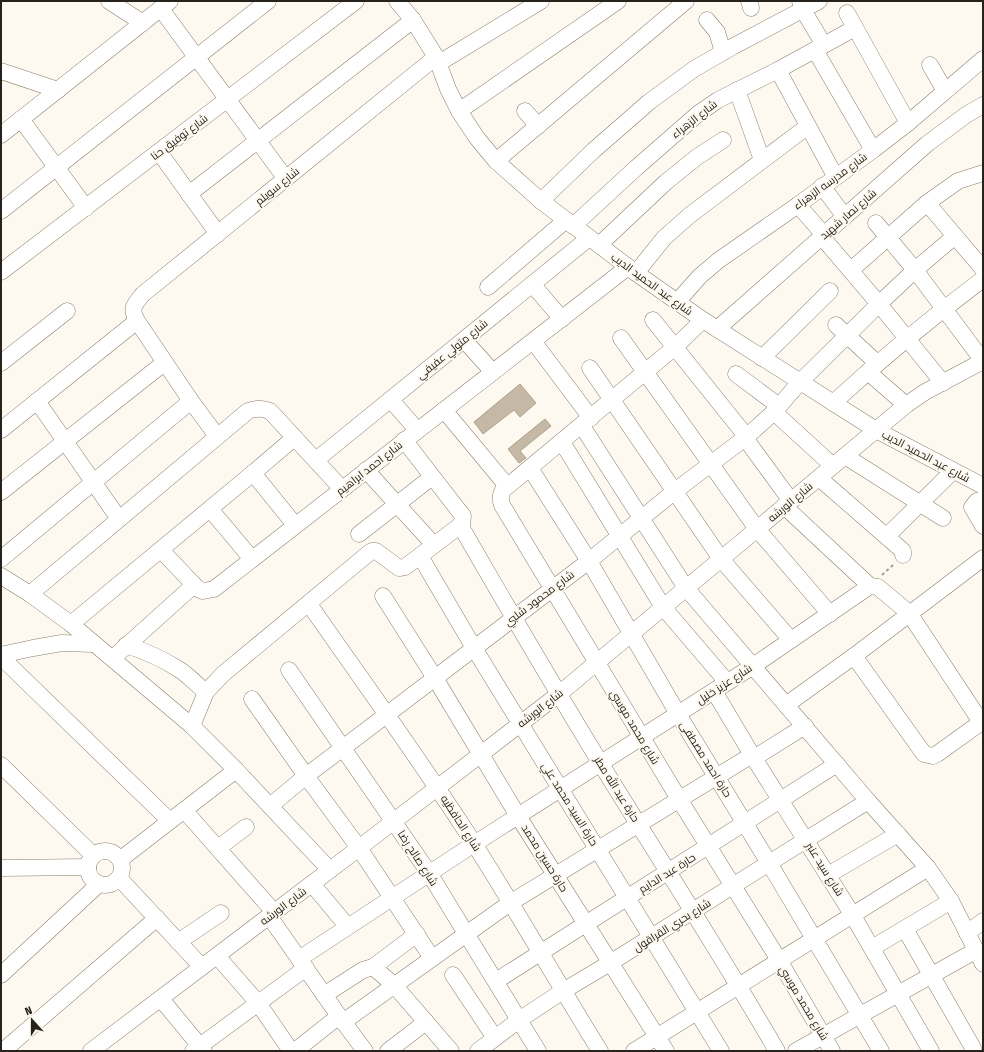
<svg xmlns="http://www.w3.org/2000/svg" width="984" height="1052" font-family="'Fira Sans Condensed',Cairo,sans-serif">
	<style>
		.building { fill: #c5b8a4; stroke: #aea18e }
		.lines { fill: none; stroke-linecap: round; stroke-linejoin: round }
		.minor-casing { stroke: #897d6b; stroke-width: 17 }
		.path { stroke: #a29d95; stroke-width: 2; stroke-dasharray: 3 3; stroke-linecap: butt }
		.minor { stroke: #fff; stroke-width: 16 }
		.labels { text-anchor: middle; stroke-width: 4; stroke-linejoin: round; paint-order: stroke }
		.street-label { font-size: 11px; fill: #27221b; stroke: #fef9f0 }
	</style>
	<rect width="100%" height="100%" fill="#fef9f0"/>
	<g class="building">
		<polygon points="520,384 536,403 520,417 514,410 483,434 474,422"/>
		<polygon points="545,419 551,426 520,451 526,458 519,463 508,449"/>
	</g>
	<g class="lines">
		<g class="minor-casing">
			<g id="minor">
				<polyline points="109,1 143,23"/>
				<polyline points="397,1 413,20 436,57 448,89 459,111 477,138 496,161 541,201 636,273 703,320 876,430 983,486"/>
				<polyline points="749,1 751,8"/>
				<polyline points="800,1 803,10 824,45"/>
				<polyline points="161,9 286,179"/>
				<polyline points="847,13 908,123"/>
				<polyline points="707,20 717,32 723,52"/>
				<polyline points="815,50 873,150"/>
				<polyline points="439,63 541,1"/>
				<polyline points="930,65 945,91"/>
				<polyline points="778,70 835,176"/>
				<polyline points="1,71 58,90"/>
				<polyline points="737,90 762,160"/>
				<polyline points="459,111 618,1"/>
				<polyline points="525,111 538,126"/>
				<polyline points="21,119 86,208"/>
				<polyline points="1,135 170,1"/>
				<polyline points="159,152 218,234"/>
				<polyline points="496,161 686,1"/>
				<polyline points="822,186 845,217"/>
				<polyline points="189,194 413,20"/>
				<polyline points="541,201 594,150 649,102 694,69 732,47 819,1"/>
				<polyline points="927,203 983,269"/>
				<polyline points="798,205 824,235"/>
				<polyline points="1,211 268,1"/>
				<polyline points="876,223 915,270 983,361"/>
				<polyline points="573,226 636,168 699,113 718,100 778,70 855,28"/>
				<polyline points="822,237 879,304 943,383"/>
				<polyline points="599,245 666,182 697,157 723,140"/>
				<polyline points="851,270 927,203 958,181 983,173"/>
				<polyline points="1,272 356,1"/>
				<polyline points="636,273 664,238 690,215 808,126"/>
				<polyline points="532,284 562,319"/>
				<polyline points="488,287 566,220"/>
				<polyline points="677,302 700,276 719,260 798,205 873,150 908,123 983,59"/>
				<polyline points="653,320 746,436"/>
				<path d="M 703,320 L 675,347 L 503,490 C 500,495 500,499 502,505 L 679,799 L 779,960 L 832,1051"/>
				<polyline points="836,325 877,363"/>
				<polyline points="717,329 927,144 966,115 983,105"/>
				<polyline points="621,338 757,529 830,614"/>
				<polyline points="464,340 493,372"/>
				<polyline points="533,341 591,418"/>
				<polyline points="762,358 830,291"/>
				<polyline points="1,363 67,311"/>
				<polyline points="590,368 721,559 791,640"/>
				<polyline points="868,372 906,405"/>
				<polyline points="736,374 779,406"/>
				<polyline points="391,400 417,430"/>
				<polyline points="37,401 119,519"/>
				<path d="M 833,403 C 881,359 931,318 983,279"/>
				<polyline points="444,410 507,486"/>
				<polyline points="774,412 833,466"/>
				<polyline points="582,426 686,588 868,801 928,868 951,901 983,964"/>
				<polyline points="1,430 137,321"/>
				<path d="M 217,436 L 191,401 L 137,321 C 130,308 134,305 143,294 L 436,57"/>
				<polyline points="745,438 791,501"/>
				<polyline points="562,442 663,607 727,682"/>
				<polyline points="845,456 943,518"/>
				<polyline points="316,460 589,238"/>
				<polyline points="530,468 589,561 678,714 769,863 881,1051"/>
				<polyline points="366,470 434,545"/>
				<polyline points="253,473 295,525"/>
				<polyline points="819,478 903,551 903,555"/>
				<polyline points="1,492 164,363"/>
				<polyline points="983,499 977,501 972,507 983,526"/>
				<polyline points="784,506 870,586"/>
				<polyline points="210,509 252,559"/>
				<path d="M 460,525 C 506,605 553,685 601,764 C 660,860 721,954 777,1051"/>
				<polyline points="359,534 432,477"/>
				<polyline points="887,536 953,471"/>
				<polyline points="161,550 198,589 203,591 214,589 628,267"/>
				<polyline points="420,556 474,648 721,1051"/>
				<polyline points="1,559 191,401"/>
				<polyline points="1,576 30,594 71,624 192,726 236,770 330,870"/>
				<path d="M 30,594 L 248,411 C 257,408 262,408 270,411 L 342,489"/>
				<polyline points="383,596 435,678 518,816 666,1051"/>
				<path d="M 309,604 C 364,683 421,761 473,842 C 517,911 557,982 600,1051"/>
				<polyline points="71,624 253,473 294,438"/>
				<path d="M 126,645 C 145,651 163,659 180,670 C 189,676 197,685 206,692"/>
				<polyline points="1,655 33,648 62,643 93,644"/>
				<polyline points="854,656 924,754 933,756 937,754 983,721"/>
				<polyline points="1,657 170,821"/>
				<polyline points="113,658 194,585"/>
				<polyline points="289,670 429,873 538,1051"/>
				<polyline points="714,691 752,755 852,914 931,1051"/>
				<polyline points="252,699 306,776 359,848 432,958"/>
				<polyline points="786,705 854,656 983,558"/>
				<polyline points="192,726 206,692 223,674 369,553 372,551 376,551 399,568 405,567 462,524 463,516 404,440"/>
				<polyline points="754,758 805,726"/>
				<polyline points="1,765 93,855"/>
				<polyline points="270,806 306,776 589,561 675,491 745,438 774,412 800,382 879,304 915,270 955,236"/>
				<polyline points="184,810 274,912"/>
				<polyline points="218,848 246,827"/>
				<circle cx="105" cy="868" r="17"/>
				<polyline points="121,859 236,770"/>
				<polyline points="1,868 88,867"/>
				<polyline points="828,875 898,834"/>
				<polyline points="119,878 202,967"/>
				<polyline points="312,884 348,927"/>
				<polyline points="269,916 339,1016 365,1051"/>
				<polyline points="905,929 973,1048"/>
				<polyline points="967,933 983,921"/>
				<polyline points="178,942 221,913"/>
				<polyline points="872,948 951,901"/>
				<polyline points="217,956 258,1003 291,1051"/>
				<polyline points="299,959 474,844 753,666 870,586 878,587 909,613 981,722"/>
				<polyline points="373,967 394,985 451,1051"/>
				<polyline points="1,975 99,884"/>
				<polyline points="453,975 495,1038"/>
				<polyline points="496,981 837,764"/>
				<polyline points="324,995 363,970 373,967 417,934"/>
				<polyline points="161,999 204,1051"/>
				<polyline points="343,1022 510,903 752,755"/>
				<polyline points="3,1051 157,918"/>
				<polyline points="91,1051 359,848 559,694 906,405 925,392 983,361"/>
				<polyline points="193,1051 306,968"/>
				<polyline points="295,1051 339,1016"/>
				<polyline points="388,1051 426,1022"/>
				<polyline points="478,1051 519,1020 563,991 610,963 868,801"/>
				<polyline points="634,1051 928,868"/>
				<polyline points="796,1051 975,951"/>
			</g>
		</g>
		<polyline class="path" points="882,575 894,564"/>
		<use href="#minor" class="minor"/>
	</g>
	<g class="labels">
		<g class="street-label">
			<text transform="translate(694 119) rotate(-38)" y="4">شارع الزهراء</text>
			<text transform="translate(179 137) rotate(-37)" y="4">شارع توفيق حنا</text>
			<text transform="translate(830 181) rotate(-36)" y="4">شارع مدرسه الزهراء</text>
			<text transform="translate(277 186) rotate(-39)" y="4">شارع سويلم</text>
			<text transform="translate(848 214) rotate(-41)" y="4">شارع نصار شهيد</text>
			<text transform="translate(652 284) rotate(36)" y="4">شارع عبد الحميد الديب</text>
			<text transform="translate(452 349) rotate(-39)" y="4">شارع متولي عفيفي</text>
			<text transform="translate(926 456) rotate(28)" y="4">شارع عبد الحميد الديب</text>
			<text transform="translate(369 468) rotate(-38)" y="4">شارع احمد ابراهيم</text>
			<text transform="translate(790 502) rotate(-40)" y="4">شارع الورشه</text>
			<text transform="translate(539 598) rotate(-37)" y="4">شارع محمود شلبي</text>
			<text transform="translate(724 684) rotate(-33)" y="4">شارع عزيز خليل</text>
			<text transform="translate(540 708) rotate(-38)" y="4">شارع الورشه</text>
			<text transform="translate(635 727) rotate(59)" y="4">شارع محمد موسي</text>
			<text transform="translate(706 759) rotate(58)" y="4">حارة احمد مصطفى</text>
			<text transform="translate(617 789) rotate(58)" y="4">حارة عبد الله مطر</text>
			<text transform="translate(570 804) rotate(58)" y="4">حارة السيد محمد علي</text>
			<text transform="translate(461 823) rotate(57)" y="4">شارع الحافظيه</text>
			<text transform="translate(418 858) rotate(57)" y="4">شارع صالح رضا</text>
			<text transform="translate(545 858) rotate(58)" y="4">حارة حسين محمد</text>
			<text transform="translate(825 869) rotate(58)" y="4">شارع سيد عنبر</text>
			<text transform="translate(667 873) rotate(-32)" y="4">حارة عبد الدايم</text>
			<text transform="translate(283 906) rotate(-37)" y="4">شارع الورشه</text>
			<text transform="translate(672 925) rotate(-32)" y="4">شارع بحري القراقول</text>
			<text transform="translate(804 1003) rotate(59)" y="4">شارع محمد موسي</text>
		</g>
	</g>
	<rect width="984" height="1052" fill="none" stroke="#27221b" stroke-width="4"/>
	<g transform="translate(32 1020) rotate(339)" stroke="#fef9f0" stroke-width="3" paint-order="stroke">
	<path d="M0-3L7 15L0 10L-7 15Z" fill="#27221b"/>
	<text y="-6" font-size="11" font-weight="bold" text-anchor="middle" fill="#27221b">N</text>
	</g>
</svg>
